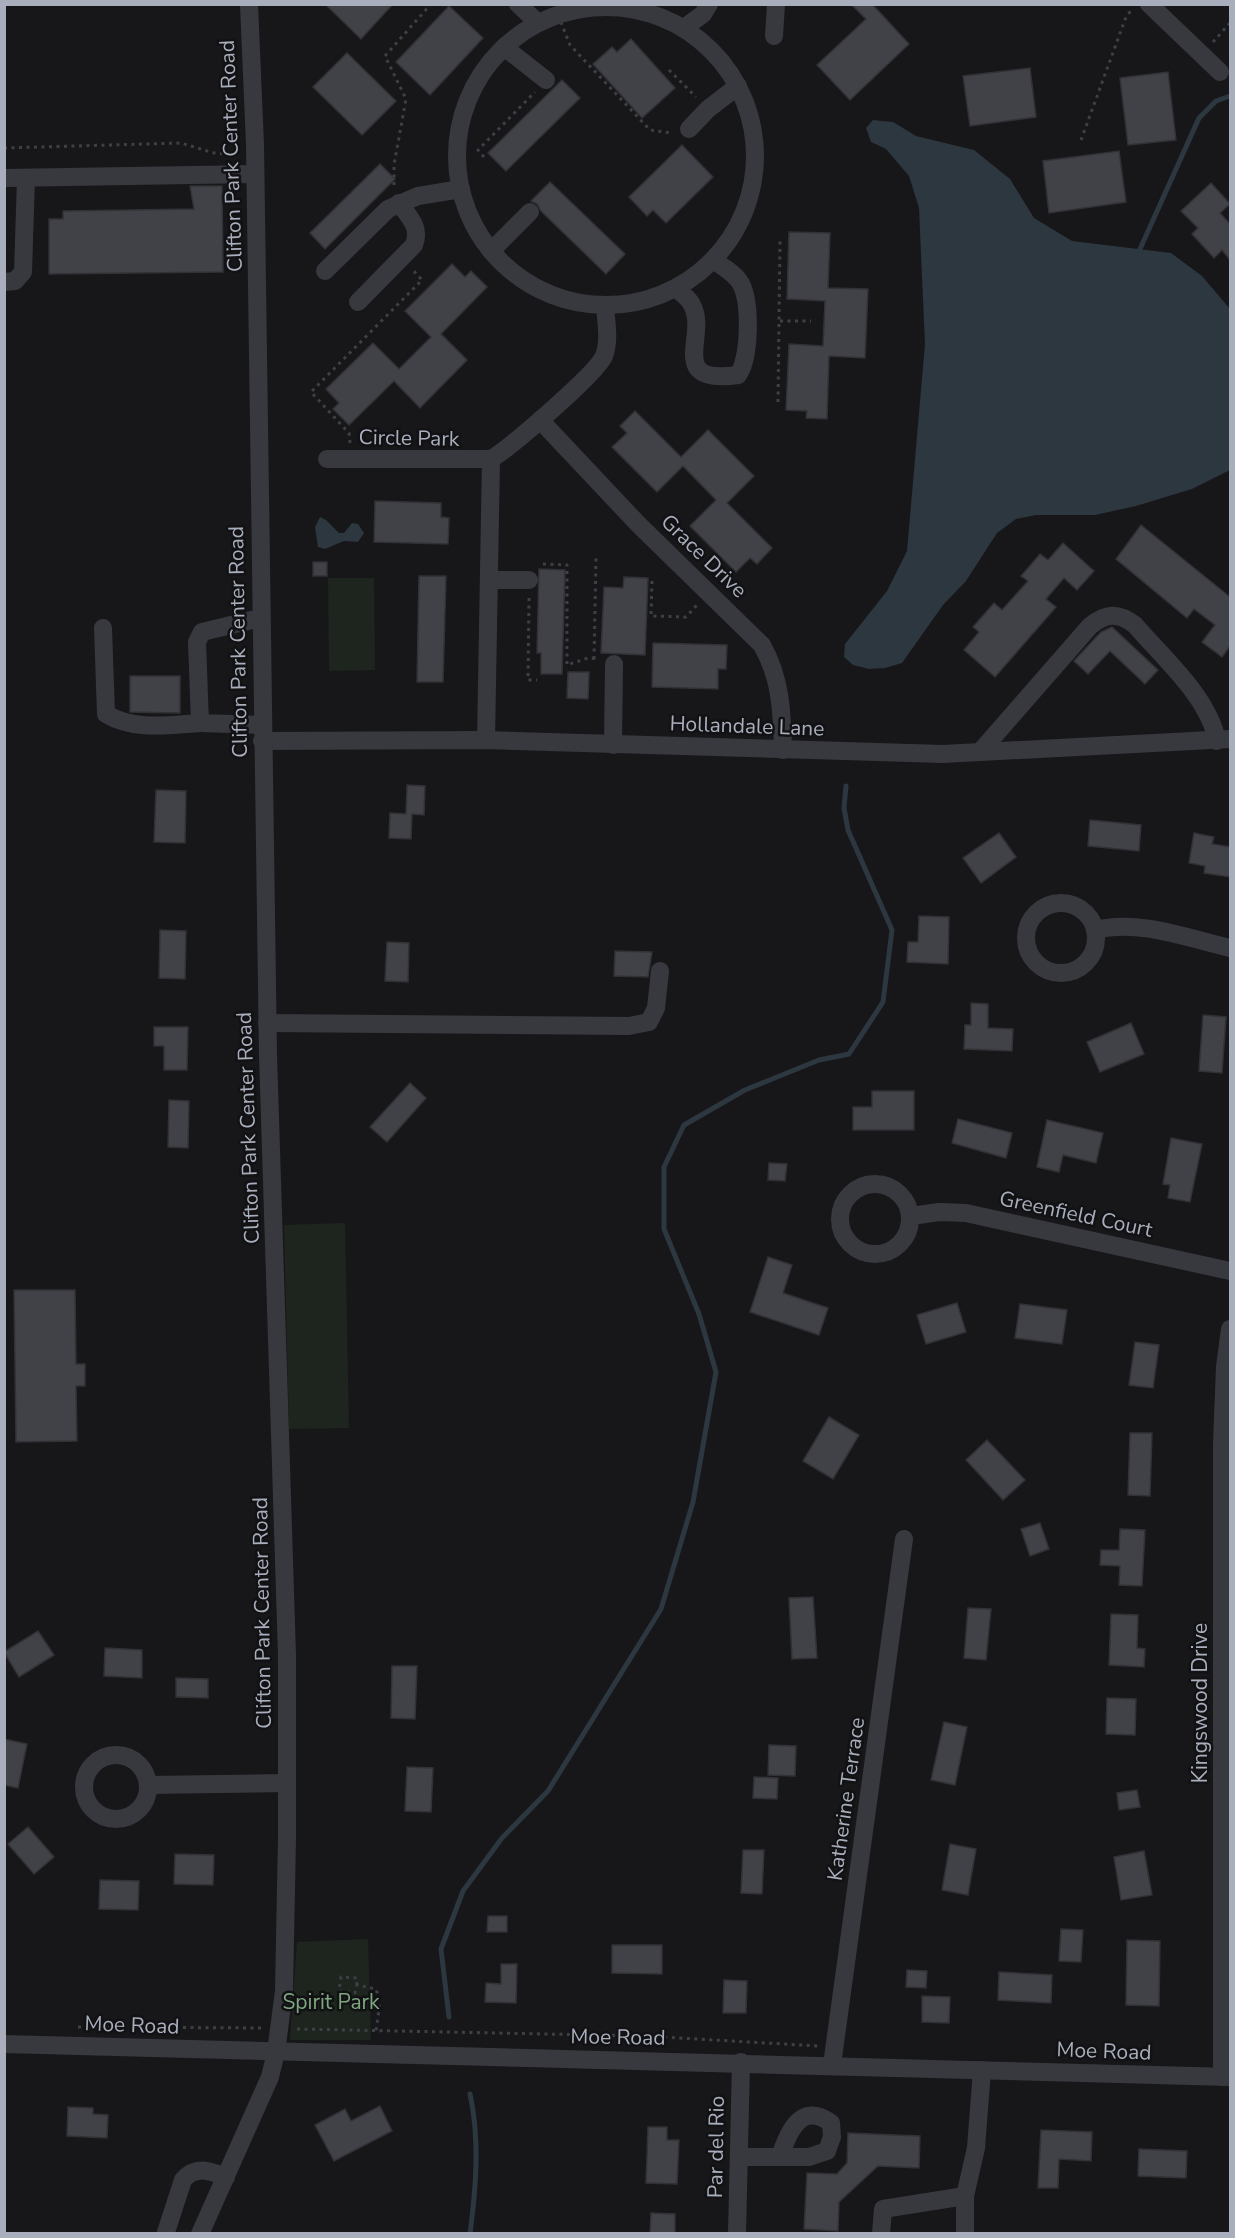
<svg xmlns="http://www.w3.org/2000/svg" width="1235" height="2238" font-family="'Nunito Sans',sans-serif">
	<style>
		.green { fill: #1d251e }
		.water { fill: #2c373f }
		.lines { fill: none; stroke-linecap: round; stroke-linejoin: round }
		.stream { stroke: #2c373f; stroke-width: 5 }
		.building { fill: #414247; stroke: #313136; stroke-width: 1.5 }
		.path { stroke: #3e4046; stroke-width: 3; stroke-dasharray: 3 4.5; stroke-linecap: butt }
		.minor { stroke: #38393f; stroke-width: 18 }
		.labels { text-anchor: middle; stroke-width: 5; stroke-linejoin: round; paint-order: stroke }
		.street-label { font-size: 21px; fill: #a8aebb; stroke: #121215 }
		.park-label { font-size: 21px; fill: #7ea780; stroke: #121215 }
	</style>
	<rect width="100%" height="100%" fill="#17171a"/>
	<g class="green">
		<polygon points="328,578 374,578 375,670 329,671"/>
		<polygon points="345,1223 349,1428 289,1429 284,1225"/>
		<polygon points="368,1939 371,2040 290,2040 297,1942"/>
	</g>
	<g class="water">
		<polygon points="873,120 893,122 916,136 974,150 1010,179 1034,218 1072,241 1171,253 1202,276 1230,309 1230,470 1192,489 1136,506 1095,515 1036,515 1016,519 997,533 966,581 943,605 902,663 885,668 869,669 853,665 844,657 845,644 887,591 907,551 925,344 919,208 909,176 886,149 871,142 866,128"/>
		<polygon points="320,517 326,520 339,533 344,533 352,523 358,524 364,533 358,542 344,541 325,549 318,547 315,527"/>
	</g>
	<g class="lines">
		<g class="stream">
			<polyline points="1140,249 1199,118 1216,101 1230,96"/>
			<polyline points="449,2017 441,1949 463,1891 502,1838 548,1791 661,1609 693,1502 716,1372 699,1314 664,1229 664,1167 684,1125 745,1090 819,1060 849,1054 883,1002 892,930 848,830 844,808 846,786"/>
			<path d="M 470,2234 C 476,2188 480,2139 470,2094"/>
		</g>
	</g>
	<g class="building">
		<polygon points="325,4 393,4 361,39"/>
		<polygon points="851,4 872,4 909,44 850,100 817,65 866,19"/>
		<polygon points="449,6 483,38 430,95 396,62"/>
		<polygon points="631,39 675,88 642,118 593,64 612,47 617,52"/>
		<polygon points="347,53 396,101 362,135 313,87"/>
		<polygon points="1030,68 1036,117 970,126 963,76"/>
		<polygon points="1168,72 1176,140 1128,145 1120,78"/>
		<polygon points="562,80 580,98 506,171 488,153"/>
		<polygon points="682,145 713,177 666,223 653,210 647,216 629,197"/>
		<polygon points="1119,151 1126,202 1049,213 1043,161"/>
		<polygon points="380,164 395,179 325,249 310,233"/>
		<polygon points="550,182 625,254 606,274 541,211 537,204 531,201"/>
		<polygon points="1211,183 1230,204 1220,213 1230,224 1230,260 1222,250 1214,258 1192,234 1198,228 1181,211"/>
		<polygon points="190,186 222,186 223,272 49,274 49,219 63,219 63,211 194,209"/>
		<polygon points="789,232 830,233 828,288 868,289 865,358 829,356 827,419 806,418 807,411 786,410 789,344 823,346 825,301 787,299"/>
		<polygon points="452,264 465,277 471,271 487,287 441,334 467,360 420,408 394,381 349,425 333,409 339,403 326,389 373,343 399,369 431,337 405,311"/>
		<polygon points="635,411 681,457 708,430 754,476 727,503 772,548 757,564 750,558 736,572 690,526 716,500 683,466 657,492 612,447 627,433 620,426"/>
		<polygon points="375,501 441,503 441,517 449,518 448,544 374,542"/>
		<polygon points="1141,525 1230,597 1230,646 1222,657 1202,642 1215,625 1194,609 1187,618 1116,559"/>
		<polygon points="1063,543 1094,571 1077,590 1064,578 1046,599 1056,607 995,677 964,650 979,632 973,627 994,603 1002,610 1028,581 1021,576 1040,554 1048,560"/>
		<rect x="313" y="562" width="14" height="14"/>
		<polygon points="539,569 565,570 562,674 541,674 541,653 537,653"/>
		<polygon points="419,576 446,576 443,682 417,682"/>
		<polygon points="624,577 648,578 645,655 601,653 604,587 623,588"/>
		<polygon points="1112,627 1158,670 1145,684 1110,651 1088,674 1074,661 1101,632"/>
		<polygon points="653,643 727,645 726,669 718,669 718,689 652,687"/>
		<polygon points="568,672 589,672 588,699 567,698"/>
		<polygon points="130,676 180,676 180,713 130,712"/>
		<polygon points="407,785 425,786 424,815 412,814 411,839 389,838 390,813 406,814"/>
		<polygon points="156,790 186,791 185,843 154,842"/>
		<polygon points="1090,820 1141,825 1139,851 1088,846"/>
		<polygon points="999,833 1016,857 981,883 963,858"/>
		<polygon points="1194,833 1214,837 1212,844 1230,847 1230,877 1204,873 1205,866 1189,863"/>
		<polygon points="919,916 949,917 948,964 907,962 908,942 918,942"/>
		<polygon points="160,930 186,931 185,979 159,978"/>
		<polygon points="387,942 409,943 408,982 385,981"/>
		<polygon points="615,951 652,952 648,977 614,976"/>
		<polygon points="971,1003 988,1004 988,1028 1013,1029 1012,1051 964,1049 965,1025 971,1025"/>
		<polygon points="1203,1015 1226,1017 1222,1073 1199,1071"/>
		<polygon points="1131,1023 1144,1054 1100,1072 1087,1042"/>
		<polygon points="154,1027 188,1027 187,1070 164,1070 164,1046 154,1046"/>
		<polygon points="410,1083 426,1098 387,1142 370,1127"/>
		<polygon points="872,1091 914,1091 914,1130 853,1130 853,1107 872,1107"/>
		<polygon points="169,1100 189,1101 188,1148 168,1147"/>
		<polygon points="958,1119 1012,1133 1006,1158 952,1143"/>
		<polygon points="1047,1120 1103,1133 1096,1163 1063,1155 1059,1172 1037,1167"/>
		<polygon points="1171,1138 1202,1144 1190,1202 1168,1198 1170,1185 1163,1184"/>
		<polygon points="769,1163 787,1164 785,1181 768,1180"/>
		<polygon points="768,1257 792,1265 783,1293 828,1308 819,1335 750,1312"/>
		<polygon points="14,1290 75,1290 76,1364 85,1364 85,1386 76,1386 77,1441 16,1442"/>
		<polygon points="957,1303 966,1332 926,1344 917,1315"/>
		<polygon points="1020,1304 1067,1310 1062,1344 1015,1338"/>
		<polygon points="1135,1342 1159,1345 1153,1388 1129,1385"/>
		<polygon points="829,1417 859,1435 833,1479 803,1461"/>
		<polygon points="1130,1433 1152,1433 1150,1496 1128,1495"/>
		<polygon points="987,1440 1025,1480 1003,1500 966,1460"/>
		<polygon points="1040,1523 1049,1549 1030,1556 1021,1529"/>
		<polygon points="1120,1529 1145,1530 1142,1586 1119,1585 1120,1566 1100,1565 1101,1550 1119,1550"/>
		<polygon points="813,1597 817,1658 792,1659 789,1598"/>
		<polygon points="968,1608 991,1609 986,1660 964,1658"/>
		<polygon points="1111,1614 1138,1615 1137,1648 1145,1649 1144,1667 1109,1665"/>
		<polygon points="38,1631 54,1655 19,1677 4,1652"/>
		<polygon points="105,1648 142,1650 142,1678 104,1676"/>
		<polygon points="392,1666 417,1666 415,1719 391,1718"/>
		<polygon points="176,1678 208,1679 208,1698 176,1697"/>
		<polygon points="1107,1698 1136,1699 1135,1735 1106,1734"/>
		<polygon points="944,1722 967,1727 955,1785 931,1780"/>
		<polygon points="4,1739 27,1744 18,1788 4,1785"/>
		<polygon points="769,1745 796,1746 795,1776 768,1775"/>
		<polygon points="407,1767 433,1768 431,1812 405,1811"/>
		<polygon points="754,1777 778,1778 777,1799 753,1798"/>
		<polygon points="1137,1790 1140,1807 1119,1810 1117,1793"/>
		<polygon points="28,1827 54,1857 34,1874 8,1844"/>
		<polygon points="950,1844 976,1849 968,1895 942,1890"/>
		<polygon points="743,1850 764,1850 762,1894 741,1893"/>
		<polygon points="1144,1851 1152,1895 1121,1900 1114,1857"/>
		<polygon points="175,1854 214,1855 213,1885 174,1884"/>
		<polygon points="100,1880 139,1881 138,1910 99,1909"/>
		<polygon points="488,1916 507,1916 507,1932 487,1932"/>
		<polygon points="1061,1929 1083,1930 1081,1962 1059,1961"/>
		<polygon points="1127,1940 1160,1941 1159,2006 1126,2005"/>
		<polygon points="612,1945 662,1945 662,1974 612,1973"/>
		<polygon points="501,1964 517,1964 516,2003 485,2002 486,1983 501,1984"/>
		<polygon points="907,1970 927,1971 926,1988 906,1987"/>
		<polygon points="999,1972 1052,1975 1051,2003 998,2000"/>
		<polygon points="724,1980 747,1981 746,2013 723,2013"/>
		<polygon points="922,1996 950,1997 949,2023 922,2022"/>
		<polygon points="380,2106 392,2131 334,2161 315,2125 345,2109 351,2121"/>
		<polygon points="68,2107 93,2108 93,2114 108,2115 107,2138 67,2136"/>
		<polygon points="648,2127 667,2127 667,2140 679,2140 677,2184 646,2183"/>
		<polygon points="1041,2130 1092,2132 1091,2161 1059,2159 1058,2188 1038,2188"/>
		<polygon points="848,2133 920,2136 919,2168 878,2166 839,2202 838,2231 804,2229 807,2173 837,2174 847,2163"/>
		<polygon points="1139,2149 1187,2151 1186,2178 1138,2176"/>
		<polygon points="651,2213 675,2214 675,2234 650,2234"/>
	</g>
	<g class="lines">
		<g class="path">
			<polyline points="558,15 570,45 650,130 672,133"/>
			<polyline points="1213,42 1230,23"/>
			<polyline points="669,70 696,97"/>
			<polyline points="1081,140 1126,17 1133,8"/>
			<polyline points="4,148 181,143 214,153 229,154 229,157"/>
			<polyline points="484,157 478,150 535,92"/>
			<polyline points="394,185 394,165 406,99 385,56 431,4"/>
			<polyline points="780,321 811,321"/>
			<polyline points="778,402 780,240"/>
			<polyline points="350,443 349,433 311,392 422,280 412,269"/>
			<polyline points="543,564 567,565 567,665 588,658 598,659"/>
			<polyline points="652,581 651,616 686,617 697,605"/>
			<polyline points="529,598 528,680 537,680"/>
			<polyline points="594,659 596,557"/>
			<polyline points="357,1985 357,1978 341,1977 339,1991 355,1993 357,1985 376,1989 380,2002 376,2031"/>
			<polyline points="78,2027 264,2028"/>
			<polyline points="297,2029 645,2036 818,2046"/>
		</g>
		<g class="minor">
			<polyline points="518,4 538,23"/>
			<polyline points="1149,4 1220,72"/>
			<circle cx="606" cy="156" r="149"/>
			<polyline points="684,28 703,14 709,4"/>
			<polyline points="774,36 776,4"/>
			<polyline points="504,47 546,80"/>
			<polyline points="689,129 708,109 738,86"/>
			<polyline points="4,178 255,174"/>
			<polyline points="491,251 530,212"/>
			<polyline points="325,271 388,209 418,196 461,189"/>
			<polyline points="4,282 15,281 23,272 26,178"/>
			<path d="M 676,288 C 681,293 689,298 692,305 C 709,335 665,385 738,375 C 750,359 751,303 741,284 C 736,274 723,267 713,260"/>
			<path d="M 358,302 L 414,245 C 421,227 409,217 399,203"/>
			<path d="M 540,420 L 638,524 L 762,645 C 781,679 782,712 783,750"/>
			<polyline points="327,459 491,459"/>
			<polyline points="490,580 529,580"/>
			<polyline points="260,618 202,632 197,642 200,723 261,725"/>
			<path d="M 103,628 L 106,714 C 134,731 168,725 200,723"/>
			<path d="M 486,740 L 491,459 C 510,448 597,373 604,356 C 610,340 606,322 605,305"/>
			<polyline points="262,741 486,740 943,754 1230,739"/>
			<polyline points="613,745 614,664"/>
			<path d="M 980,752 L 1090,626 C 1106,613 1118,612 1135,625 C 1163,658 1209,697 1217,741"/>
			<circle cx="1061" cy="938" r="35"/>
			<path d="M 1095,930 C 1139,919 1187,938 1230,948"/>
			<polyline points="267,1023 629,1026 649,1022 656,1008 660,971"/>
			<circle cx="875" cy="1219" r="35"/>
			<polyline points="911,1216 939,1212 966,1213 1230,1271"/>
			<circle cx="116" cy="1787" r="32"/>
			<polyline points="148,1785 287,1783"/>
			<polyline points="4,2044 1230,2077"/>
			<polyline points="832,2065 904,1539"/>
			<polyline points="1222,2077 1222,1443 1225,1367 1230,1329"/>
			<path d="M 739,2157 L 809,2157 L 827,2151 L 832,2137 L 831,2123 C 801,2101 788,2132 780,2157"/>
			<path d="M 166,2232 L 183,2180 C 196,2165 210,2171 226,2177"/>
			<polyline points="200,2234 270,2077 276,2052 284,1991 287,1837 287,1655 268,1055 255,144 249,4"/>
			<polyline points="737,2234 741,2062"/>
			<polyline points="881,2234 883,2209 965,2196"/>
			<polyline points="965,2234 965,2196 976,2148 982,2070"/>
		</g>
	</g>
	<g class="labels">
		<g class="street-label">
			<text transform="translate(231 156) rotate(-92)" y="7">Clifton Park Center Road</text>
			<text transform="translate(409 438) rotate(1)" y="7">Circle Park</text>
			<text transform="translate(704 556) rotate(44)" y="7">Grace Drive</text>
			<text transform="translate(238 642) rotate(-91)" y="7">Clifton Park Center Road</text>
			<text transform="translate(747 726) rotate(2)" y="7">Hollandale Lane</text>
			<text transform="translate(248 1128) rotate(-92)" y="7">Clifton Park Center Road</text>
			<text transform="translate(1076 1214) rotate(12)" y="7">Greenfield Court</text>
			<text transform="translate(262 1613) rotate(-91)" y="7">Clifton Park Center Road</text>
			<text transform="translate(1200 1703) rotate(-90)" y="7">Kingswood Drive</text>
			<text transform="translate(846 1799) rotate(-82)" y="7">Katherine Terrace</text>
			<text transform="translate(132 2025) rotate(2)" y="7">Moe Road</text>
			<text transform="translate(618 2037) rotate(1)" y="7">Moe Road</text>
			<text transform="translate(1104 2051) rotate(2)" y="7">Moe Road</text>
			<text transform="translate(716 2147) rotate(-89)" y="7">Par del Rio</text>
		</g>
		<g class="park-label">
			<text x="331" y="2009">Spirit Park</text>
		</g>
	</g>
	<rect width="1235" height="2238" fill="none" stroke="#a8aebb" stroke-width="12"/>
</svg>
